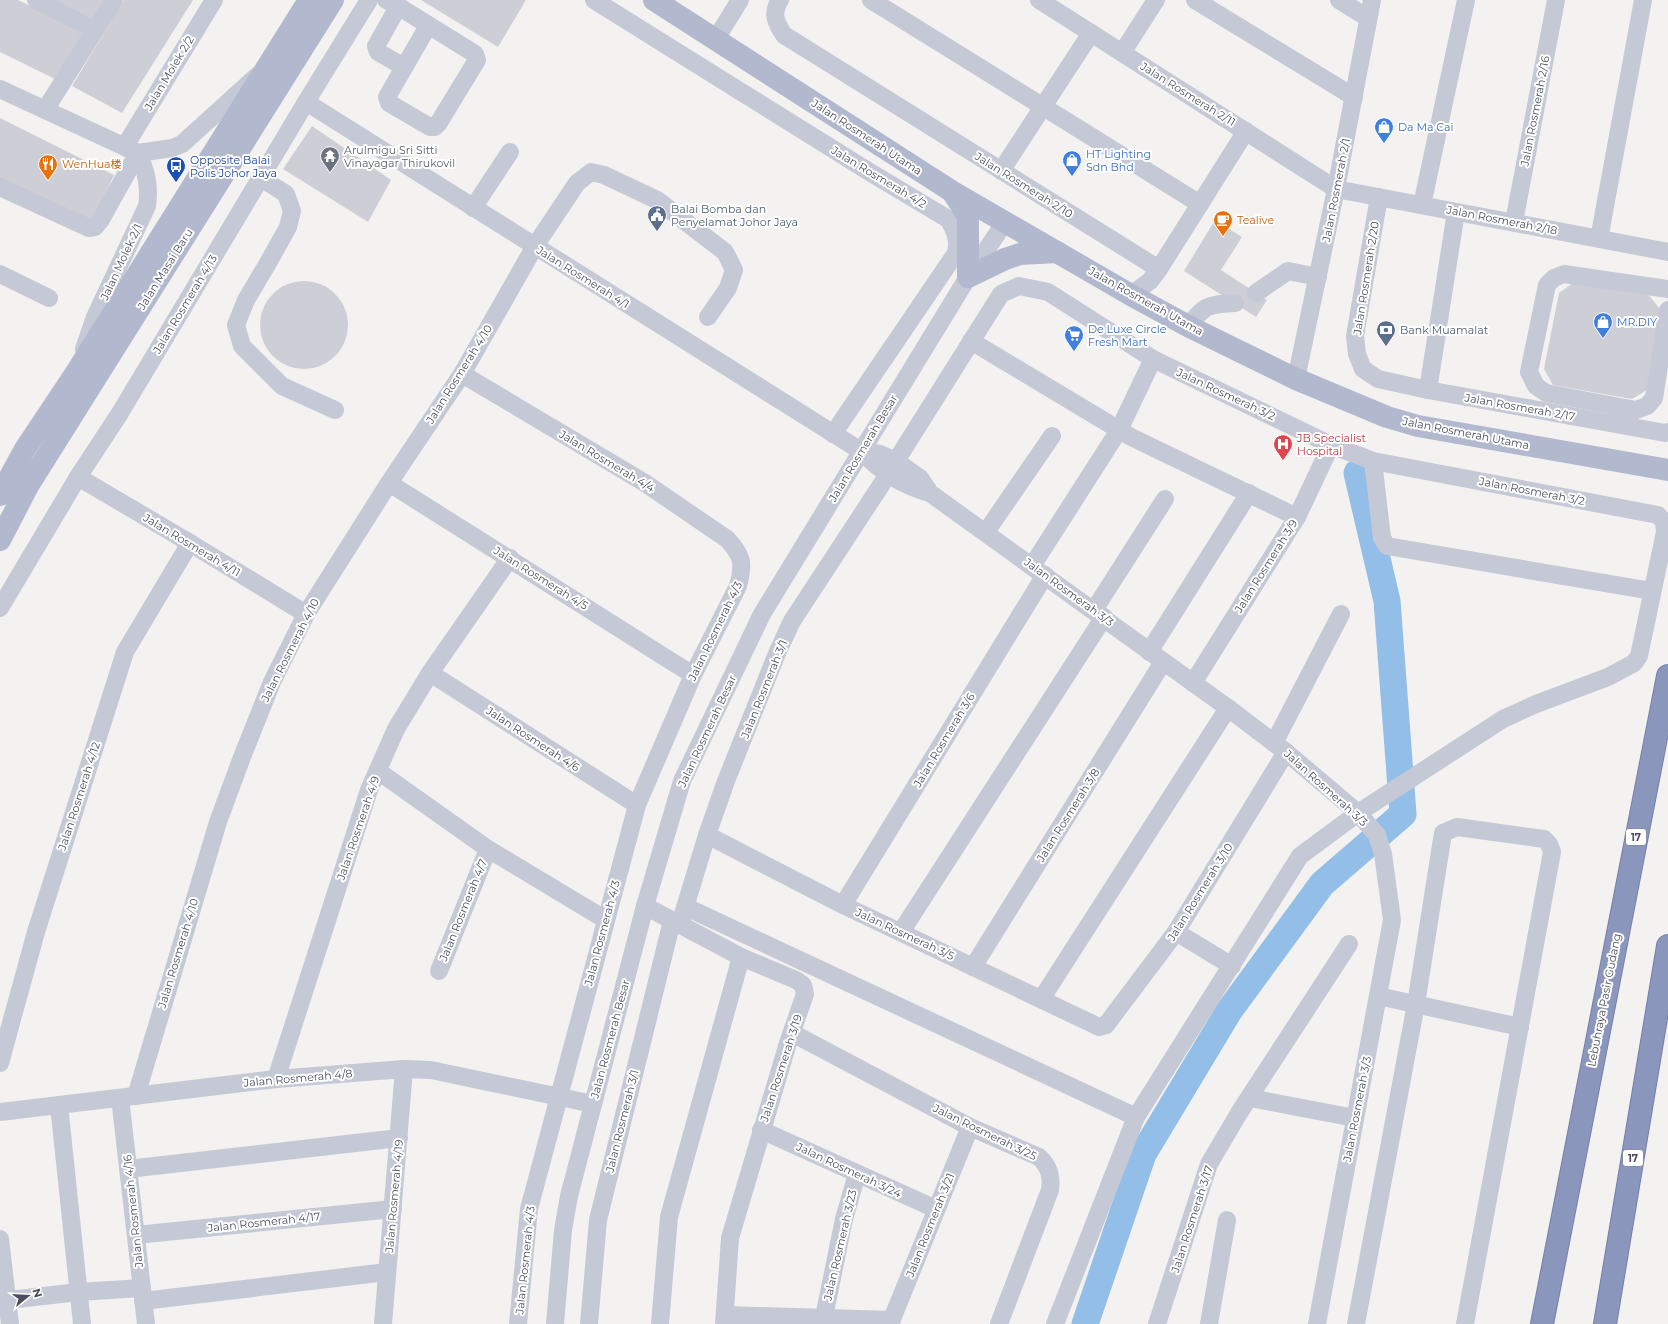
<svg xmlns="http://www.w3.org/2000/svg" width="1668" height="1324" font-family="Montserrat,'Noto Sans SC',sans-serif">
	<style>
		.lines { fill: none; stroke-linecap: round; stroke-linejoin: round }
		.river { stroke: #92bee8; stroke-width: 27 }
		.building { fill: #cecfd6 }
		.highway-casing { stroke: #7780a8; stroke-width: 24 }
		.minor { stroke: #c5c9d5; stroke-width: 18 }
		.major { stroke: #b2b8ce; stroke-width: 22 }
		.highway { stroke: #8b96bd; stroke-width: 22 }
		.labels { text-anchor: middle; stroke-width: 4; stroke-linejoin: round; paint-order: stroke }
		.shield { fill: #fff; stroke: #80838e; stroke-width: 1 }
		.shield-label { font-size: 10px; font-weight: bold; fill: #4a4e5e }
		.street-label { font-size: 11px; fill: #4a4e5e; stroke: #fff }
		.shop-label { font-size: 11px; fill: #366cbe; stroke: #fff; text-anchor: start }
		.worship-label { font-size: 11px; fill: #5b616d; stroke: #fff; text-anchor: start }
		.transit-label { font-size: 11px; fill: #164399; stroke: #fff; text-anchor: start }
		.food-label { font-size: 11px; fill: #c56008; stroke: #fff; text-anchor: start }
		.service-label { font-size: 11px; fill: #4e5e75; stroke: #fff; text-anchor: start }
		.health-label { font-size: 11px; fill: #be3a42; stroke: #fff; text-anchor: start }
	</style>
	<rect width="100%" height="100%" fill="#f3f2f1"/>
	<g class="lines">
		<polyline class="river" points="1085,1324 1143,1154 1229,1011 1322,884 1403,814 1387,601 1357,473"/>
	</g>
	<g class="building">
		<polygon points="0,0 18,0 88,34 59,81 0,52"/>
		<polygon points="54,0 107,0 95,20"/>
		<polygon points="124,0 193,0 122,113 72,86"/>
		<polygon points="421,0 526,0 498,47"/>
		<polygon points="0,118 114,175 92,222 0,179"/>
		<polygon points="312,126 391,180 368,222 283,169"/>
		<polygon points="1215,220 1242,237 1221,270 1267,300 1256,317 1184,271"/>
		<circle cx="304" cy="325" r="44"/>
		<polygon points="1574,282 1647,293 1660,309 1647,390 1632,399 1553,385 1544,369 1559,293"/>
	</g>
	<g class="lines">
		<g class="highway-casing">
			<g id="highway">
				<polyline points="1542,1324 1668,676"/>
				<polyline points="1605,1324 1668,946"/>
			</g>
		</g>
		<g class="minor">
			<polyline points="36,0 95,30"/>
			<polyline points="386,0 393,3 475,54 477,60 438,124 435,127 430,127 389,103 387,97 428,26"/>
			<path d="M 594,0 L 868,171 L 948,219 C 955,230 959,240 956,253 L 833,434"/>
			<path d="M 780,0 C 771,13 776,23 784,35 L 1159,269"/>
			<polyline points="871,0 1200,204"/>
			<polyline points="1039,0 1336,189 1668,252"/>
			<polyline points="1195,0 1354,97"/>
			<polyline points="1339,0 1368,18"/>
			<polyline points="398,7 376,46 378,52 404,67"/>
			<polyline points="716,39 740,0"/>
			<polyline points="1122,53 1156,0"/>
			<polyline points="0,89 138,153 172,148 182,144 257,76"/>
			<path d="M 306,102 L 861,451 C 880,471 904,486 930,493"/>
			<polyline points="45,110 114,0"/>
			<polyline points="125,146 214,0"/>
			<polyline points="1001,171 1091,33"/>
			<polyline points="261,178 286,194 292,211 288,227 268,263 246,300 236,325 242,346 282,386 335,410"/>
			<polyline points="0,187 89,228 95,227 100,221 138,153"/>
			<polyline points="1379,197 1355,336 1357,354 1363,369 1378,379 1428,390 1665,433 1668,432"/>
			<polyline points="1422,205 1466,0"/>
			<polyline points="473,208 510,152"/>
			<polyline points="1514,222 1556,0"/>
			<polyline points="1599,239 1643,0"/>
			<polyline points="0,274 49,298"/>
			<polyline points="1668,289 1564,274 1554,278 1547,285 1529,372 1536,386 1546,393 1636,410 1647,406 1654,398 1668,310"/>
			<polyline points="1256,293 1288,271 1318,277"/>
			<polyline points="1131,295 1150,281 1159,269 1246,131"/>
			<path d="M 1188,326 C 1207,304 1206,305 1235,303"/>
			<polyline points="971,341 1131,437 1297,517"/>
			<path d="M 84,349 L 95,317 L 147,206 C 150,186 146,171 138,153"/>
			<path d="M 462,374 L 645,483 L 727,539 C 743,556 744,564 738,586 L 693,675 L 637,805 L 529,1209 L 518,1324"/>
			<polyline points="1296,379 1336,189 1372,0"/>
			<polyline points="1428,390 1456,212"/>
			<polyline points="861,451 880,454 896,461 920,478 930,493 1228,708 1286,752 1358,813 1377,835 1383,854 1392,920 1317,1324"/>
			<polyline points="896,461 1001,294 1019,286 1048,292 1153,359 1331,445 1373,461 1658,515 1664,522 1665,532 1639,656 1634,663 1608,677 1536,704 1503,719 1358,813 1300,856 1136,1117 1055,1324"/>
			<polyline points="1373,461 1382,538 1387,546 1652,591"/>
			<polyline points="78,477 190,543 306,614"/>
			<polyline points="389,483 693,675"/>
			<polyline points="986,532 1052,436"/>
			<polyline points="1032,566 1119,430 1153,359"/>
			<polyline points="0,608 78,477 120,413 306,102 369,0"/>
			<polyline points="1094,610 1165,499"/>
			<polyline points="1149,652 1249,493"/>
			<polyline points="430,673 637,805"/>
			<polyline points="1193,683 1297,517 1331,445"/>
			<polyline points="1274,743 1341,614"/>
			<polyline points="378,771 488,849 606,920"/>
			<polyline points="707,835 843,905 1099,1027 1106,1025 1176,932 1286,752"/>
			<polyline points="843,905 1045,575"/>
			<polyline points="645,906 741,957 796,980 803,985 805,994 788,1043 730,1238 724,1324"/>
			<polyline points="686,907 1136,1117"/>
			<polyline points="680,924 707,835 726,781 778,651 792,621 889,473"/>
			<polyline points="901,932 1104,617"/>
			<polyline points="1176,932 1232,966"/>
			<polyline points="973,967 1163,662"/>
			<polyline points="439,971 488,849"/>
			<polyline points="1378,996 1520,1027"/>
			<polyline points="1042,998 1228,708"/>
			<path d="M 792,1033 L 970,1127 L 1039,1157 C 1049,1166 1052,1176 1050,1190 L 999,1324"/>
			<polyline points="0,1063 36,932 125,652 190,543"/>
			<polyline points="276,1079 369,790 396,729 430,673 510,558"/>
			<polyline points="136,1096 218,822 242,757 272,682 306,614 389,483 462,374 535,246 577,183 591,172 604,175 657,200 725,252 734,270 728,288 708,317"/>
			<polyline points="120,1098 146,1324"/>
			<polyline points="1250,1098 1355,1118"/>
			<polyline points="59,1105 82,1324"/>
			<polyline points="0,1112 276,1079 404,1069 431,1070 593,1104"/>
			<polyline points="761,1130 936,1209"/>
			<polyline points="128,1169 399,1138"/>
			<polyline points="136,1235 393,1209"/>
			<polyline points="0,1239 10,1324"/>
			<polyline points="0,1301 78,1292 142,1288"/>
			<polyline points="143,1301 387,1272"/>
			<polyline points="725,1315 892,1320"/>
			<polyline points="824,1317 844,1219 857,1174"/>
			<polyline points="383,1324 404,1069"/>
			<polyline points="555,1324 563,1230 569,1196 645,906 682,781 762,614 968,277 1005,222"/>
			<polyline points="589,1324 598,1220 672,921"/>
			<polyline points="660,1324 669,1217 741,957"/>
			<polyline points="890,1324 970,1127"/>
			<polyline points="1157,1324 1209,1164 1239,1113 1349,944"/>
			<polyline points="1209,1324 1227,1220"/>
			<polyline points="1356,1324 1416,1004 1443,833 1457,827 1544,839 1549,844 1552,852 1465,1324"/>
		</g>
		<g class="major">
			<polyline points="654,0 953,192 1131,295 1188,326 1296,379 1387,417 1418,426 1668,470"/>
			<polyline points="953,193 968,216 968,277 1005,259 1020,254 1057,252"/>
			<polyline points="0,495 25,449 77,371 309,0"/>
			<polyline points="0,540 28,486 333,0"/>
		</g>
		<use href="#highway" class="highway"/>
	</g>
	<defs>
		<g id="shop-pin" transform="scale(1)"><path d="M0 17L-7.5 6A9.5 9.5 0 1 1 7.5 6Z" fill="#3f7fe0" stroke="#fff"/><path d="M-5-2.5h2.3a2.7 3.5 0 0 1 5.4 0H5L5.5 6h-11ZM-1.5-2.5h3a1.5 2.3 0 0 0-3 0Z" fill="#fff"/></g>
		<g id="temple-pin" transform="scale(1)"><path d="M0 17L-7.5 6A9.5 9.5 0 1 1 7.5 6Z" fill="#6b7280" stroke="#fff"/><path d="M0-6L5-2H3V0L6.5 2.5H4V6H1.5V3h-3V6H-4V2.5H-6.5L-3 0V-2H-5Z" fill="#fff"/></g>
		<g id="restaurant-pin" transform="scale(1)"><path d="M0 17L-7.5 6A9.5 9.5 0 1 1 7.5 6Z" fill="#e8710a" stroke="#fff"/><path d="M-5-6h1v4h1v-4h1v4h1v-4h1v5L-1.5 .5V6h-2V.5L-5-1ZM5-6V6H3V1.5H1.5Q1.5-4 5-6Z" fill="#fff"/></g>
		<g id="bus-pin" transform="scale(1)"><path d="M0 17L-7.5 6A9.5 9.5 0 1 1 7.5 6Z" fill="#1a4fb4" stroke="#fff"/><path d="M-5-6H5V4H4V6H2V4H-2V6H-4V4H-5ZM-3.5-4V0h7V-4ZM-3.5 1.2v1.5H-2V1.2ZM2 1.2v1.5H3.5V1.2Z" fill="#fff"/></g>
		<g id="civic-pin" transform="scale(1)"><path d="M0 17L-7.5 6A9.5 9.5 0 1 1 7.5 6Z" fill="#5c6f8a" stroke="#fff"/><path d="M-.6-6.5H3V-4.5H.6V-3L4-1V1h2V6H-6V1h2V-1L-.6-3ZM-1.2 2.5V6h2.4V2.5Z" fill="#fff"/></g>
		<g id="cafe-pin" transform="scale(1)"><path d="M0 17L-7.5 6A9.5 9.5 0 1 1 7.5 6Z" fill="#e8710a" stroke="#fff"/><path d="M-5.5-4.5H6V0H3Q3 3.5 0 3.5H-2.5Q-5.5 3.5-5.5 0ZM3-3.2v2h1.7v-2ZM-6 4.5H4V6H-6Z" fill="#fff"/></g>
		<g id="bank-pin" transform="scale(1)"><path d="M0 17L-7.5 6A9.5 9.5 0 1 1 7.5 6Z" fill="#5c6f8a" stroke="#fff"/><path d="M-6-4H6V4H-6ZM0-2.3a2.3 2.3 0 1 0 0 4.6a2.3 2.3 0 1 0 0-4.6Z" fill="#fff"/></g>
		<g id="supermarket-pin" transform="scale(1)"><path d="M0 17L-7.5 6A9.5 9.5 0 1 1 7.5 6Z" fill="#3f7fe0" stroke="#fff"/><path d="M-6-5.5h2.5l.6 2H6L4.5 2H-2.5L-4.4-4H-6ZM-1.5 3.2a1.3 1.3 0 1 0 .1 0ZM3 3.2a1.3 1.3 0 1 0 .1 0Z" fill="#fff"/></g>
		<g id="hospital-pin" transform="scale(1)"><path d="M0 17L-7.5 6A9.5 9.5 0 1 1 7.5 6Z" fill="#e0444e" stroke="#fff"/><path d="M-5-5h3v3.5h4V-5h3V5h-3V1.5h-4V5h-3Z" fill="#fff"/></g>
	</defs>
	<g fill-rule="evenodd">
		<use href="#shop-pin" x="1384" y="127"/>
		<use href="#temple-pin" x="330" y="156"/>
		<use href="#shop-pin" x="1072" y="160"/>
		<use href="#restaurant-pin" x="48" y="164"/>
		<use href="#bus-pin" x="176" y="166"/>
		<use href="#civic-pin" x="657" y="215"/>
		<use href="#cafe-pin" x="1223" y="220"/>
		<use href="#shop-pin" x="1603" y="322"/>
		<use href="#bank-pin" x="1386" y="330"/>
		<use href="#supermarket-pin" x="1074" y="335"/>
		<use href="#hospital-pin" x="1283" y="444"/>
	</g>
	<g class="labels">
		<g class="shield">
			<rect x="1626" y="829" width="20" height="16" rx="3"/>
			<rect x="1623" y="1150" width="20" height="16" rx="3"/>
		</g>
		<g class="shield-label">
			<text x="1636" y="841">17</text>
			<text x="1633" y="1162">17</text>
		</g>
		<g class="street-label">
			<text transform="translate(169 73) rotate(-59)" y="4">Jalan Molek 2/2</text>
			<text transform="translate(1188 94) rotate(32)" y="4">Jalan Rosmerah 2/11</text>
			<text transform="translate(1535 111) rotate(-79)" y="4">Jalan Rosmerah 2/16</text>
			<text transform="translate(867 137) rotate(33)" y="4">Jalan Rosmerah Utama</text>
			<text transform="translate(879 177) rotate(31)" y="4">Jalan Rosmerah 4/2</text>
			<text transform="translate(1024 185) rotate(32)" y="4">Jalan Rosmerah 2/10</text>
			<text transform="translate(1336 190) rotate(-79)" y="4">Jalan Rosmerah 2/1</text>
			<text transform="translate(1502 220) rotate(11)" y="4">Jalan Rosmerah 2/18</text>
			<text transform="translate(121 262) rotate(-65)" y="4">Jalan Molek 2/1</text>
			<text transform="translate(165 269) rotate(-58)" y="4">Jalan Masai Baru</text>
			<text transform="translate(583 277) rotate(32)" y="4">Jalan Rosmerah 4/1</text>
			<text transform="translate(1366 278) rotate(-81)" y="4">Jalan Rosmerah 2/20</text>
			<text transform="translate(1146 301) rotate(29)" y="4">Jalan Rosmerah Utama</text>
			<text transform="translate(185 304) rotate(-59)" y="4">Jalan Rosmerah 4/13</text>
			<text transform="translate(459 374) rotate(-58)" y="4">Jalan Rosmerah 4/10</text>
			<text transform="translate(1226 394) rotate(25)" y="4">Jalan Rosmerah 3/2</text>
			<text transform="translate(1520 407) rotate(10)" y="4">Jalan Rosmerah 2/17</text>
			<text transform="translate(1466 433) rotate(11)" y="4">Jalan Rosmerah Utama</text>
			<text transform="translate(863 448) rotate(-59)" y="4">Jalan Rosmerah Besar</text>
			<text transform="translate(607 461) rotate(31)" y="4">Jalan Rosmerah 4/4</text>
			<text transform="translate(1532 491) rotate(11)" y="4">Jalan Rosmerah 3/2</text>
			<text transform="translate(192 545) rotate(31)" y="4">Jalan Rosmerah 4/11</text>
			<text transform="translate(1266 566) rotate(-58)" y="4">Jalan Rosmerah 3/9</text>
			<text transform="translate(541 578) rotate(32)" y="4">Jalan Rosmerah 4/5</text>
			<text transform="translate(1069 592) rotate(36)" y="4">Jalan Rosmerah 3/3</text>
			<text transform="translate(715 631) rotate(-64)" y="4">Jalan Rosmerah 4/3</text>
			<text transform="translate(290 650) rotate(-63)" y="4">Jalan Rosmerah 4/10</text>
			<text transform="translate(764 689) rotate(-68)" y="4">Jalan Rosmerah 3/1</text>
			<text transform="translate(707 731) rotate(-65)" y="4">Jalan Rosmerah Besar</text>
			<text transform="translate(533 739) rotate(33)" y="4">Jalan Rosmerah 4/6</text>
			<text transform="translate(944 740) rotate(-59)" y="4">Jalan Rosmerah 3/6</text>
			<text transform="translate(1326 788) rotate(42)" y="4">Jalan Rosmerah 3/3</text>
			<text transform="translate(79 796) rotate(-72)" y="4">Jalan Rosmerah 4/12</text>
			<text transform="translate(1068 815) rotate(-58)" y="4">Jalan Rosmerah 3/8</text>
			<text transform="translate(358 828) rotate(-71)" y="4">Jalan Rosmerah 4/9</text>
			<text transform="translate(1200 892) rotate(-58)" y="4">Jalan Rosmerah 3/10</text>
			<text transform="translate(463 910) rotate(-68)" y="4">Jalan Rosmerah 4/7</text>
			<text transform="translate(602 933) rotate(-75)" y="4">Jalan Rosmerah 4/3</text>
			<text transform="translate(905 934) rotate(25)" y="4">Jalan Rosmerah 3/5</text>
			<text transform="translate(178 953) rotate(-73)" y="4">Jalan Rosmerah 4/10</text>
			<text transform="translate(1604 1000) rotate(-79)" y="4">Lebuhraya Pasir Gudang</text>
			<text transform="translate(610 1039) rotate(-75)" y="4">Jalan Rosmerah Besar</text>
			<text transform="translate(781 1068) rotate(-72)" y="4">Jalan Rosmerah 3/19</text>
			<text transform="translate(298 1078) rotate(-5)" y="4">Jalan Rosmerah 4/8</text>
			<text transform="translate(1357 1109) rotate(-79)" y="4">Jalan Rosmerah 3/3</text>
			<text transform="translate(622 1121) rotate(-76)" y="4">Jalan Rosmerah 3/1</text>
			<text transform="translate(985 1132) rotate(26)" y="4">Jalan Rosmerah 3/25</text>
			<text transform="translate(849 1170) rotate(25)" y="4">Jalan Rosmerah 3/24</text>
			<text transform="translate(394 1196) rotate(-85)" y="4">Jalan Rosmerah 4/19</text>
			<text transform="translate(133 1211) rotate(-96)" y="4">Jalan Rosmerah 4/16</text>
			<text transform="translate(1192 1219) rotate(-72)" y="4">Jalan Rosmerah 3/17</text>
			<text transform="translate(264 1222) rotate(-6)" y="4">Jalan Rosmerah 4/17</text>
			<text transform="translate(930 1225) rotate(-68)" y="4">Jalan Rosmerah 3/21</text>
			<text transform="translate(840 1245) rotate(-77)" y="4">Jalan Rosmerah 3/23</text>
			<text transform="translate(525 1260) rotate(-84)" y="4">Jalan Rosmerah 4/3</text>
		</g>
		<g class="shop-label">
			<text x="1398" y="131">Da Ma Cai</text>
			<text x="1086" y="158">HT Lighting<tspan x="1086" dy="13">Sdn Bhd</tspan></text>
			<text x="1617" y="326">MR.DIY</text>
			<text x="1088" y="333">De Luxe Circle<tspan x="1088" dy="13">Fresh Mart</tspan></text>
		</g>
		<g class="worship-label">
			<text x="344" y="154">Arulmigu Sri Sitti<tspan x="344" dy="13">Vinayagar Thirukovil</tspan></text>
		</g>
		<g class="transit-label">
			<text x="190" y="164">Opposite Balai<tspan x="190" dy="13">Polis Johor Jaya</tspan></text>
		</g>
		<g class="food-label">
			<text x="62" y="168">WenHua楼</text>
			<text x="1237" y="224">Tealive</text>
		</g>
		<g class="service-label">
			<text x="671" y="213">Balai Bomba dan<tspan x="671" dy="13">Penyelamat Johor Jaya</tspan></text>
			<text x="1400" y="334">Bank Muamalat</text>
		</g>
		<g class="health-label">
			<text x="1297" y="442">JB Specialist<tspan x="1297" dy="13">Hospital</tspan></text>
		</g>
	</g>
	<g transform="translate(28 1296) rotate(72)" stroke="#ffffff" stroke-width="3" paint-order="stroke">
	<path d="M0-3L7 15L0 10L-7 15Z" fill="#4a4e5e"/>
	<text y="-6" font-size="11" font-weight="bold" text-anchor="middle" fill="#4a4e5e">N</text>
	</g>
</svg>
